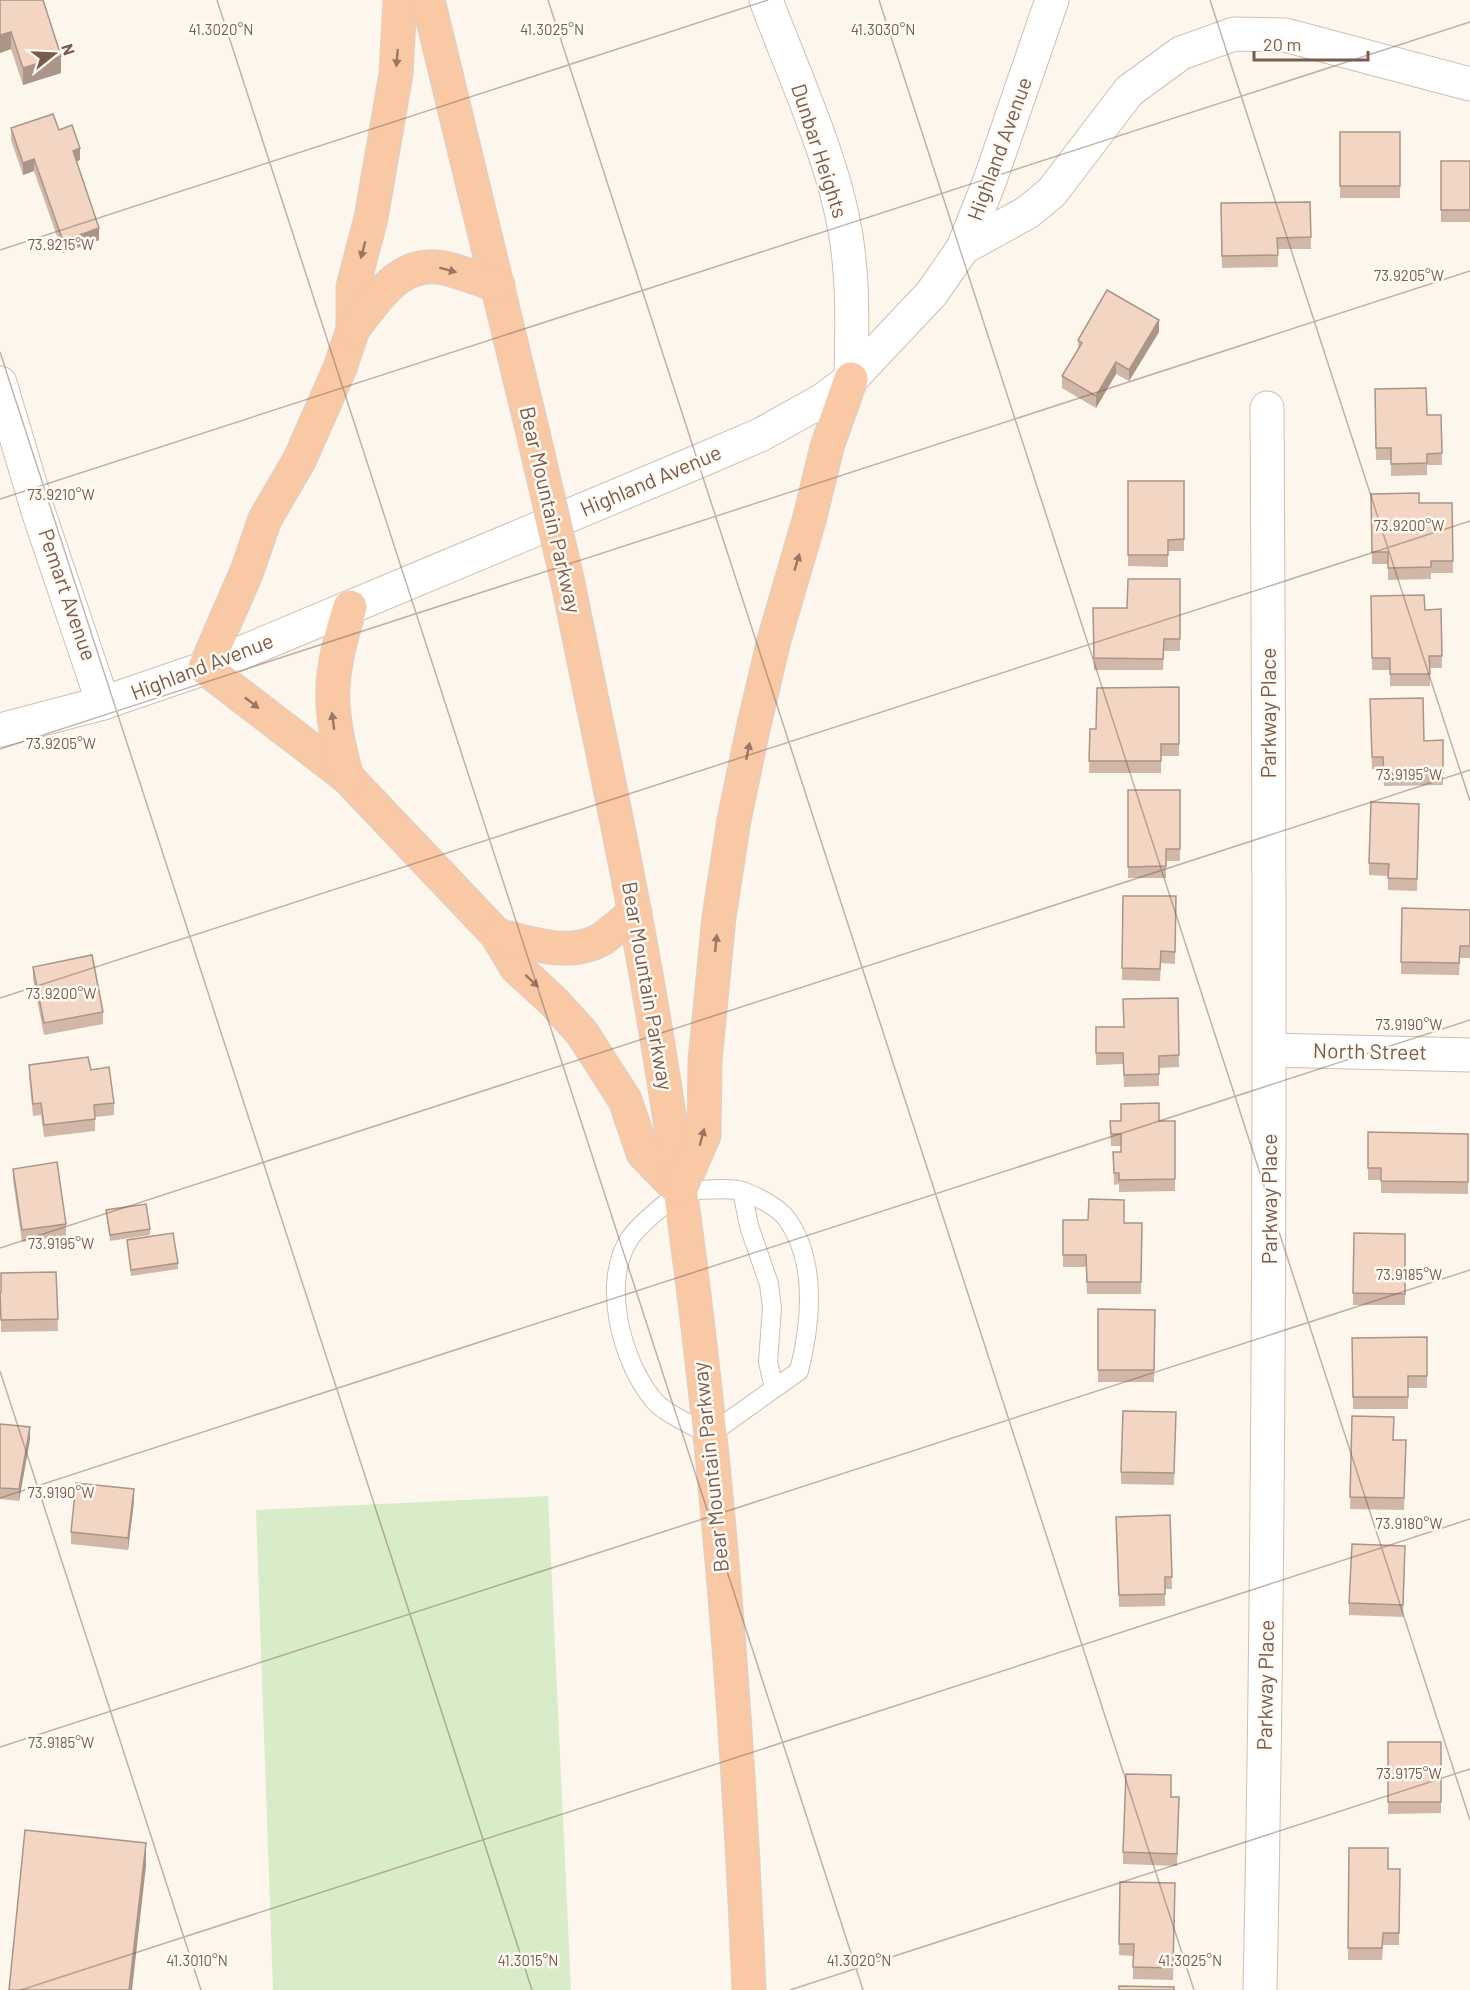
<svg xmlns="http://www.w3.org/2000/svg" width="1470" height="1990" font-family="Barlow,sans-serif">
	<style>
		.green { fill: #d8ecc9 }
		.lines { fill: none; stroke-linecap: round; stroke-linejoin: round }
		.service-casing { stroke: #d1beb0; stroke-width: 20 }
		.minor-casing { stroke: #d1beb0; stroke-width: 35 }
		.tertiary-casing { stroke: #d1beb0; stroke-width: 35 }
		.trunk-casing { stroke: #dad1cd; stroke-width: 35 }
		.service { stroke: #fff; stroke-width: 18 }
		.minor { stroke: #fff; stroke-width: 33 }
		.tertiary { stroke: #fff; stroke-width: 33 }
		.trunk { stroke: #f9c8a4; stroke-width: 33 }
		.trunk-bridge-casing { stroke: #dad1cd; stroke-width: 35; stroke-linecap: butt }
		.trunk-bridge { stroke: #f9c8a4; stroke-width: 33 }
		.wall { fill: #d1b7a8 }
		.shaded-wall { fill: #aa9588 }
		.building { fill: #f3d5c3; stroke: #aa9588; stroke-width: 1.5 }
		.oneway { fill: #9a7763 }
		.ticks { fill: none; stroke: #7a5c4d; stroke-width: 1.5; stroke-opacity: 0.45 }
		.labels { text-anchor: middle; stroke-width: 5; stroke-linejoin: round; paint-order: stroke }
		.street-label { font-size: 21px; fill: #7a5c4d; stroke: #fffaf3 }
		.ticks-label { font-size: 15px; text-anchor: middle; fill: #7a5c4d; stroke: #fffaf3; stroke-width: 5; stroke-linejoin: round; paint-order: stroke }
	</style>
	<rect width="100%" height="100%" fill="#fdf6ec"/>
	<polygon class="green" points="548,1496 571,1990 273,1990 256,1510"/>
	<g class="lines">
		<g class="service-casing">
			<g id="service">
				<path d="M 680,1191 C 697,1191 731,1186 745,1192 C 758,1197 778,1207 787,1219 C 818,1263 811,1323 799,1371 L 709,1435 C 692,1424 664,1414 652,1398 C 621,1359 601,1282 630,1238 C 642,1221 665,1205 680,1191 Z"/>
				<polyline points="742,1191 749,1226 769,1284 772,1308 768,1362 774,1388"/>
			</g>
		</g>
		<g class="minor-casing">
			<g id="minor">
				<path d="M 766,0 C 791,68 829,149 843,220 C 854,272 852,325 851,379"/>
				<polyline points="963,248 1028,212 1052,192 1129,91 1181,53 1234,34 1285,35 1470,84"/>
				<polyline points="0,383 39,514 103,703"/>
				<polyline points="1271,1050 1470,1055"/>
				<path d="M 1260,1990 C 1271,1463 1270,935 1267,408"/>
			</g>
		</g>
		<g class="tertiary-casing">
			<polyline id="tertiary" points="0,730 103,703 205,668 697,462 760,435 823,400 851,379 932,293 963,248 990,180 1052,0"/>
		</g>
		<g class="trunk-casing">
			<g id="trunk">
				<polyline points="400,0 396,74 371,218 353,287 353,329 340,368 300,459 265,519 247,571 205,668 347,777 497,935 516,967 554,1002 582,1033 625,1100 643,1153 680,1191"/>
				<polyline points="428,0 533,433"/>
				<path d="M 353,329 C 377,299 399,259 444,268 C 462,272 480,280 498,285"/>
				<path d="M 568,583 C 599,737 633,890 658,1045 C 710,1357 736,1674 749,1990"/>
				<path d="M 347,777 C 327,706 328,678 350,607"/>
				<path d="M 497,935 C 530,943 570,958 602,939 C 613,931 624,921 635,912"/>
				<polyline points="680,1191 704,1135 705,1061 719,917 734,820 753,729 774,640 810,517 827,447 851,379"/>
			</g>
		</g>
		<use href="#service" class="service"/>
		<use href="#minor" class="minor"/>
		<use href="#tertiary" class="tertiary"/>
		<use href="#trunk" class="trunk"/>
		<g class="trunk-bridge-casing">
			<polyline id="trunk-bridge" points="533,433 568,583"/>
		</g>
		<use href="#trunk-bridge" class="trunk-bridge"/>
	</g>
	<g class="wall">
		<polygon points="0,0 61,73 23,85 11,49 0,53"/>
		<polygon points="11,128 59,130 80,160 76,161 99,240 63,253 34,171 23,175 11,140"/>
		<rect x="1340" y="132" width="60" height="66"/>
		<rect x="1441" y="161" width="29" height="61"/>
		<polygon points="1310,202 1311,249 1278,249 1278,267 1222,268 1221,203"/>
		<polygon points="1159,332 1129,381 1116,374 1096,408 1062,388 1062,376 1078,350 1078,340"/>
		<polygon points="1375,389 1427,415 1441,415 1442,465 1427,465 1427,475 1391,476 1391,460 1376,460"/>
		<polygon points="1128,481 1184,481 1184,551 1168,551 1168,567 1128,566"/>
		<polygon points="1371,494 1419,503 1452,503 1453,573 1431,573 1431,579 1388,580 1388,564 1372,564"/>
		<polygon points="1180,579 1180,651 1164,651 1163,670 1094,670 1093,608 1127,608"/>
		<polygon points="1371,596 1425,610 1441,609 1442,668 1430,668 1430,686 1390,686 1390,670 1372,670"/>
		<polygon points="1179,687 1179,756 1161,756 1161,773 1089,773 1090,729 1096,729"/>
		<polygon points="1370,699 1424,741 1443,740 1443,785 1384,786 1383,769 1372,769"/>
		<polygon points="1128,790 1180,790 1180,861 1166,861 1166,878 1128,878"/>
		<polygon points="1419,804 1417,891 1388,890 1388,876 1369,875 1369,863"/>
		<polygon points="1123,896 1176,896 1175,964 1161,963 1160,981 1122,980"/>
		<polygon points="1402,908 1470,910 1470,958 1460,958 1459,975 1401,974"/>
		<polygon points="33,967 103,1012 103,1024 44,1035 33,979"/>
		<polygon points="1178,998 1179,1067 1159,1068 1159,1086 1124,1087 1123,1064 1096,1065 1096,1027 1124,1027"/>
		<polygon points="29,1065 91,1070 114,1103 114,1115 95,1117 95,1131 44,1137 41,1115 33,1116 29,1076"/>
		<polygon points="1110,1121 1175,1121 1175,1191 1119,1192 1119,1184 1114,1185 1113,1152 1121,1152 1121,1146 1111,1146"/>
		<polygon points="1368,1132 1468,1134 1468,1194 1381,1193 1381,1180 1368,1180"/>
		<polygon points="13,1169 66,1224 66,1236 22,1242 13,1180"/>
		<polygon points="106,1210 150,1229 150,1235 110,1241"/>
		<polygon points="1063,1220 1088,1220 1124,1223 1142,1223 1141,1294 1087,1294 1086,1267 1063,1267"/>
		<polygon points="1405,1234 1405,1305 1353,1305 1353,1293"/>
		<polygon points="127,1240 178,1263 178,1269 131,1276"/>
		<polygon points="56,1272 58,1331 1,1332 1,1273"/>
		<polygon points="1098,1309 1155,1310 1154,1382 1098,1382"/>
		<polygon points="1427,1337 1427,1388 1408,1388 1408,1409 1353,1409 1352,1338"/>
		<polygon points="1176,1412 1174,1485 1121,1484 1121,1472"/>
		<polygon points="1352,1416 1394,1440 1406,1440 1404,1510 1350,1509"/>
		<polygon points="0,1424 30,1439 19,1501 0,1499"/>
		<polygon points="134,1501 128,1550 71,1544 71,1532"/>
		<polygon points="1170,1515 1172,1589 1165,1589 1165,1606 1119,1607 1116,1517"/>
		<polygon points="1405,1558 1403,1617 1349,1615 1349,1603"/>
		<polygon points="1388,1742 1441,1742 1441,1813 1388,1814"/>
		<polygon points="1171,1797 1179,1797 1177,1866 1123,1864 1123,1852"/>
		<polygon points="1349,1848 1388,1869 1400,1869 1399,1945 1383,1945 1382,1960 1348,1960"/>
		<polygon points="1120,1882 1175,1883 1173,1980 1133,1979 1133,1956 1119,1955"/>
	</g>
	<g class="shaded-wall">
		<polygon points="11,32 11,49 0,53 0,35"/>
		<polygon points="61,56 61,73 23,85 23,68"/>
		<polygon points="80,148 80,160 73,163 73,151"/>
		<polygon points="34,159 34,171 23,175 23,163"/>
		<polygon points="99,228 99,240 63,253 63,241"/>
		<polygon points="1159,320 1159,332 1129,381 1129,370"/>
		<polygon points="1116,362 1116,374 1096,408 1096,396"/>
		<polygon points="30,1427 30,1439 19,1501 19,1489"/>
		<polygon points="134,1489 134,1501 128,1550 128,1538"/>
		<polygon points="146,1843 146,1866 132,1990 129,1990"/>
	</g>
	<g class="building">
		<polygon points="0,0 43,0 61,56 23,68 11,32 0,35"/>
		<polygon points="53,114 59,130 72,125 80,148 73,151 99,228 63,241 34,159 23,163 11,128"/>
		<rect x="1340" y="132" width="60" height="54"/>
		<rect x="1441" y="161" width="29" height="49"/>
		<polygon points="1310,202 1311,237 1277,238 1278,255 1222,256 1221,203"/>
		<polygon points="1107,290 1159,320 1129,370 1116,362 1096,396 1062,376 1082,343 1078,340"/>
		<polygon points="1426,388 1427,415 1441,415 1442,453 1427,454 1427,463 1391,464 1391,448 1376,448 1375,389"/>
		<polygon points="1128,481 1184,481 1184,539 1168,540 1168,555 1128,555"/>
		<polygon points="1419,493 1419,503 1452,503 1453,561 1431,561 1431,567 1388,568 1388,552 1372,552 1371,494"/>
		<polygon points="1128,579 1180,579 1180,639 1164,639 1163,659 1094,658 1093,608 1127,608"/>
		<polygon points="1424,595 1425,610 1441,609 1442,656 1429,656 1430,674 1390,674 1390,658 1372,658 1371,596"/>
		<polygon points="1179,687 1179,744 1161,744 1161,761 1089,761 1090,729 1096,729 1097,688"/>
		<polygon points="1423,698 1424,741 1443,740 1443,773 1384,774 1383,757 1372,757 1370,699"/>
		<polygon points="1128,790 1180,790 1180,849 1166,849 1166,866 1128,867"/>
		<polygon points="1371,802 1419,804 1417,879 1388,878 1389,864 1369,863"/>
		<polygon points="1123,896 1176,896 1175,952 1161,951 1160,969 1122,968"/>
		<polygon points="1402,908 1470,910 1470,946 1460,946 1459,963 1401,962"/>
		<polygon points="92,955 103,1012 44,1023 33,967"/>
		<polygon points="1178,998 1179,1055 1159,1056 1159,1074 1124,1075 1123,1053 1096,1053 1096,1027 1124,1027 1123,999"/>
		<polygon points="88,1057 91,1070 109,1067 114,1103 94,1105 95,1119 44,1125 41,1103 33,1104 29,1065"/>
		<polygon points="1159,1103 1159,1121 1175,1121 1175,1179 1119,1180 1119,1173 1114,1173 1113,1152 1121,1152 1121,1134 1111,1134 1110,1121 1121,1121 1121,1104"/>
		<polygon points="1368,1132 1468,1134 1468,1182 1381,1181 1381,1168 1368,1168"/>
		<polygon points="57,1162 66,1224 22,1230 13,1169"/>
		<polygon points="1089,1199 1124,1200 1124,1223 1142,1223 1141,1282 1087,1282 1086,1255 1063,1255 1063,1220 1088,1220"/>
		<polygon points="146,1204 150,1229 110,1235 106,1210"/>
		<polygon points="173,1233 178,1263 131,1270 127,1240"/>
		<polygon points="1354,1233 1405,1234 1405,1294 1353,1293"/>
		<polygon points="56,1272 58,1319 1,1320 0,1292 1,1292 1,1273"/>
		<polygon points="1098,1309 1155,1310 1154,1370 1098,1370"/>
		<polygon points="1427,1337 1427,1376 1408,1376 1408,1397 1353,1397 1352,1338"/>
		<polygon points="1123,1411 1176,1412 1174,1473 1121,1472"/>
		<polygon points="1352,1416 1394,1417 1393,1440 1406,1440 1404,1498 1350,1497"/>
		<polygon points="0,1424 30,1427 19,1489 0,1488"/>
		<polygon points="76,1483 134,1489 128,1538 71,1532"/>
		<polygon points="1170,1515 1172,1577 1165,1577 1165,1594 1119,1595 1116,1517"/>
		<polygon points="1352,1544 1405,1546 1403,1605 1349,1603"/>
		<rect x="1388" y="1742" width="53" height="60"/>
		<polygon points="1126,1774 1171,1775 1171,1797 1179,1797 1177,1854 1123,1852"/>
		<polygon points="25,1830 146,1843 129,1990 9,1990"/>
		<polygon points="1349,1848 1388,1848 1388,1869 1400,1869 1399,1933 1383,1933 1382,1948 1348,1948"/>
		<polygon points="1120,1882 1175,1883 1173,1968 1133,1967 1134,1944 1119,1944"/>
		<polygon points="1119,1986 1174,1987 1174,1990 1119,1990"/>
	</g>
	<defs><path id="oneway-solid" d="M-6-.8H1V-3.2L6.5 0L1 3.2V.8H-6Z" transform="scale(1.5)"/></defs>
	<g class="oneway">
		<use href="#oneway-solid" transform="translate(397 58) rotate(95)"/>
		<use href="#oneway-solid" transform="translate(363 250) rotate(105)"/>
		<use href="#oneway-solid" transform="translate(448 270) rotate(15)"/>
		<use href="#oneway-solid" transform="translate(797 562) rotate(-73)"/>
		<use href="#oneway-solid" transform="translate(252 703) rotate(38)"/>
		<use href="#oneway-solid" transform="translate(333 721) rotate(-98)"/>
		<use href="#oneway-solid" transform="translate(748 751) rotate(-78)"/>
		<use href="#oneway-solid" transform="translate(716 943) rotate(-84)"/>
		<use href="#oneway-solid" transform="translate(532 981) rotate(43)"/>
		<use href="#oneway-solid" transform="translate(702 1137) rotate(-75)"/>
	</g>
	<path class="ticks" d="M 217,0 L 863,1990M 548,0 L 1194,1990M 879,0 L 1470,1820M 1210,0 L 1470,801M 0,250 L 768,0M 0,352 L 532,1990M 0,499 L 1470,22M 0,749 L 1470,271M 0,998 L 1470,521M 0,1248 L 1470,770M 0,1371 L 201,1990M 0,1498 L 1470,1020M 0,1747 L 1470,1270M 21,1990 L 1470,1519M 790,1990 L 1470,1769"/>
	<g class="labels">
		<g class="street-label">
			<text transform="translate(1000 149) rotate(-70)" y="7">Highland Avenue</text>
			<text transform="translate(819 151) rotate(72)" y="7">Dunbar Heights</text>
			<text transform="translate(651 481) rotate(-23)" y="7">Highland Avenue</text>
			<text transform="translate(550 510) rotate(77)" y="7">Bear Mountain Parkway</text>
			<text transform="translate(67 595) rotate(71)" y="7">Pemart Avenue</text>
			<text transform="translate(202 667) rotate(-21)" y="7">Highland Avenue</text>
			<text transform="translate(1269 713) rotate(-90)" y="7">Parkway Place</text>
			<text transform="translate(647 986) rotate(80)" y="7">Bear Mountain Parkway</text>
			<text transform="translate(1370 1052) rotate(1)" y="7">North Street</text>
			<text transform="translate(1270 1199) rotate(-90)" y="7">Parkway Place</text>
			<text transform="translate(711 1467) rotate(-96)" y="7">Bear Mountain Parkway</text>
			<text transform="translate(1266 1685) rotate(-89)" y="7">Parkway Place</text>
		</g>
	</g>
	<g class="ticks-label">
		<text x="221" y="35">41.3020°N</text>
		<text x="552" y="35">41.3025°N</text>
		<text x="883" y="35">41.3030°N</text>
		<text x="61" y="250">73.9215°W</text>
		<text x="1409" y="281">73.9205°W</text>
		<text x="61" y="500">73.9210°W</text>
		<text x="1409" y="531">73.9200°W</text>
		<text x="61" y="749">73.9205°W</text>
		<text x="1409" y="780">73.9195°W</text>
		<text x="61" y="999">73.9200°W</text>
		<text x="1409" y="1030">73.9190°W</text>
		<text x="61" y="1249">73.9195°W</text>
		<text x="1409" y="1280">73.9185°W</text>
		<text x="61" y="1498">73.9190°W</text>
		<text x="1409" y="1529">73.9180°W</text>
		<text x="61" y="1748">73.9185°W</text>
		<text x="1409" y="1779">73.9175°W</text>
		<text x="197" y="1966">41.3010°N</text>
		<text x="528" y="1966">41.3015°N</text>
		<text x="859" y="1966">41.3020°N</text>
		<text x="1190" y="1966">41.3025°N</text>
	</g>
	<g transform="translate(54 54) rotate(72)" stroke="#fffaf3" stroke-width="4.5" paint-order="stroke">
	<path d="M0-4.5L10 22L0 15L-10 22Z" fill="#7a5c4d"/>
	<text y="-9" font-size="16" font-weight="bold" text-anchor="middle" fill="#7a5c4d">N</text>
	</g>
	<path d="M1254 51v9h114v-9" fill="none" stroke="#7a5c4d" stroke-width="3"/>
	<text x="1263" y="51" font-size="18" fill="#7a5c4d" stroke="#fffaf3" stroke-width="4.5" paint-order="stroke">20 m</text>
</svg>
